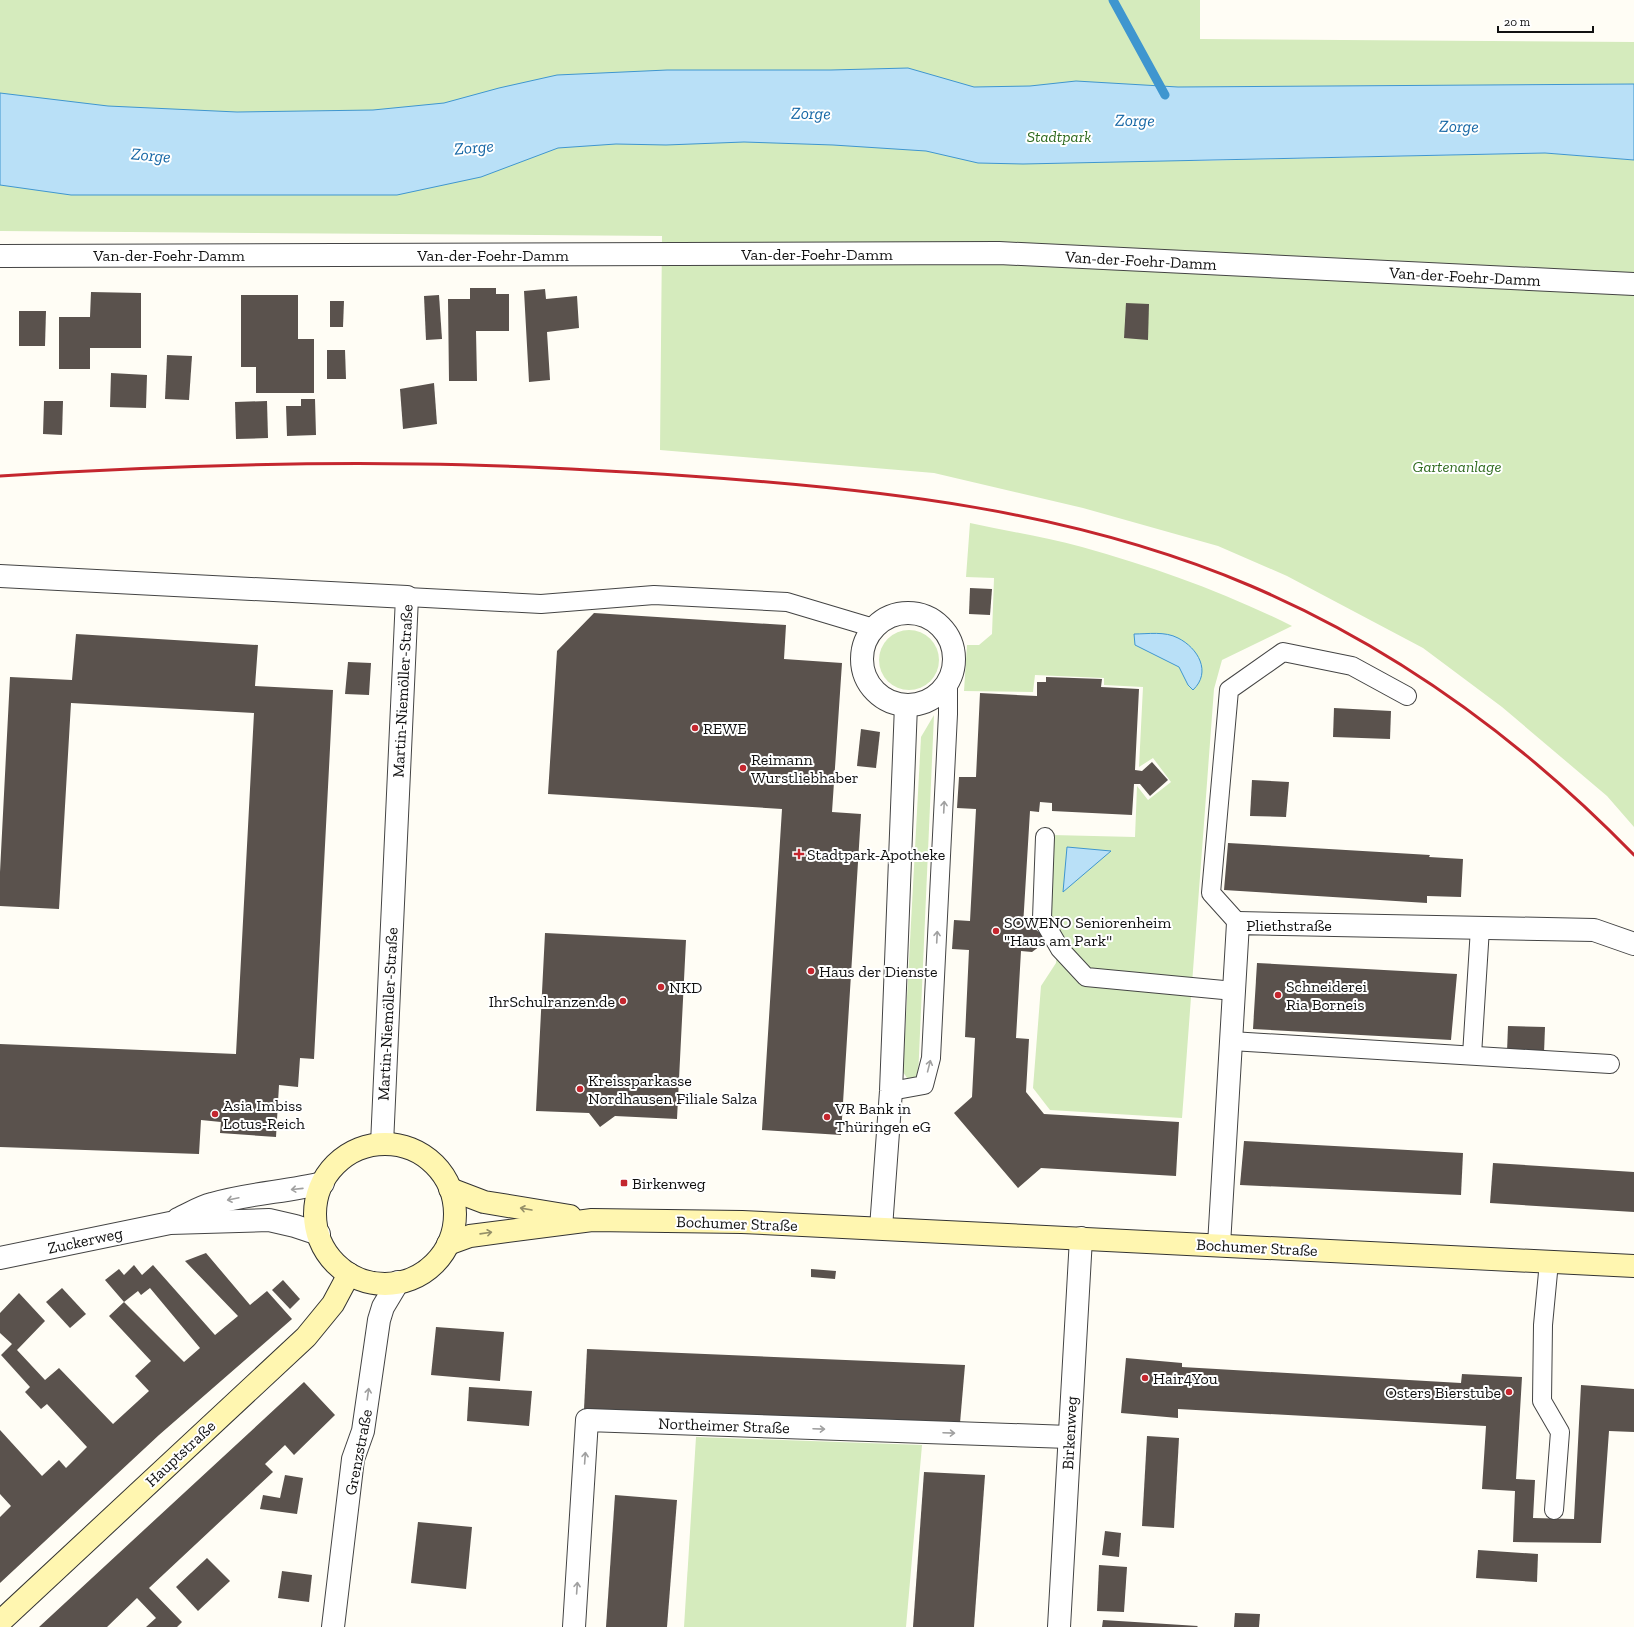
<svg xmlns="http://www.w3.org/2000/svg" width="1634" height="1627" font-family="'Zilla Slab',serif">
	<style>
		.green { fill: #d5ebbd }
		.water { fill: #b9e0f7; stroke: #3f96cf }
		.lines { fill: none; stroke-linecap: round; stroke-linejoin: round }
		.stream { stroke: #3f96cf; stroke-width: 9 }
		.building { fill: #5a524d; fill-rule: evenodd }
		.lane-casing { stroke: #444; stroke-width: 20 }
		.street-casing { stroke: #444; stroke-width: 24 }
		.secondary-casing { stroke: #333; stroke-width: 24 }
		.lane { stroke: #fff; stroke-width: 18 }
		.street { stroke: #fff; stroke-width: 22 }
		.secondary { stroke: #fff6b0; stroke-width: 22 }
		.rail { stroke: #c4262e; stroke-width: 3 }
		.oneway { stroke: #a0a0a0 }
		.oneway2 { stroke: #948f68 }
		.poi-dot { fill: #c4262e; stroke: #fff; stroke-width: 1.5 }
		.labels { text-anchor: middle; stroke-width: 4; stroke-linejoin: round; paint-order: stroke }
		.park-label { font-size: 16px; font-style: italic; fill: #2f6b1f; stroke: #fff }
		.street-label { font-size: 16px; fill: #111; stroke: #fff }
		.poi-label { font-size: 16px; fill: #111; stroke: #fff; text-anchor: start }
		.water-label { font-size: 17px; font-style: italic; fill: #1768a6; stroke: #fff }
	</style>
	<rect width="100%" height="100%" fill="#fffdf5"/>
	<g class="green">
		<polygon points="0,0 1200,0 1200,39 1634,42 1634,84 1197,87 1193,161 1545,153 1634,160 1634,827 1607,796 1502,707 1423,648 1287,576 1218,546 1083,508 934,473 660,450 662,236 0,231"/>
		<path d="M 970,523 C 1007,531 1045,537 1082,547 C 1154,567 1226,593 1292,626 L 1222,660 L 1214,689 L 1182,1118 L 1050,1110 L 1033,1088 L 1041,986 L 1056,963 L 1059,929 L 1052,923 L 1052,835 L 1135,837 L 1137,786 L 1148,800 L 1171,782 L 1153,758 L 1139,767 L 1143,687 L 1104,685 L 1104,678 L 1035,675 L 1033,692 L 964,691 L 967,645 L 979,645 L 992,634 L 994,578 L 966,577 Z"/>
		<circle cx="909" cy="660" r="30"/>
		<polygon points="934,715 918,1078 907,1078 903,1072 921,737"/>
		<polygon points="696,1437 922,1445 906,1627 684,1627"/>
	</g>
	<g class="water">
		<polygon points="908,68 974,87 1030,86 1076,81 1178,87 1634,84 1634,160 1545,153 1023,164 978,163 926,151 833,145 744,142 666,145 616,144 558,148 481,177 397,195 71,195 0,185 0,93 108,106 237,112 373,110 444,103 499,88 557,75 667,70 831,70"/>
		<path d="M 1134,634 C 1148,634 1165,631 1178,638 C 1198,648 1212,672 1193,690 L 1188,685 L 1179,667 L 1135,645 Z"/>
		<polygon points="1067,847 1111,851 1063,892"/>
	</g>
	<g class="lines">
		<polyline class="stream" points="1113,0 1165,95"/>
	</g>
	<g class="building">
		<polygon points="470,288 496,288 496,294 509,294 509,331 476,331 477,381 449,381 448,299 470,299"/>
		<polygon points="545,289 546,299 577,296 579,328 547,332 550,380 529,382 524,291"/>
		<polygon points="91,292 141,293 141,348 90,348 90,369 59,369 59,317 90,317"/>
		<polygon points="241,295 298,295 298,339 314,339 314,393 256,393 256,367 241,367"/>
		<polygon points="439,295 442,339 426,340 424,296"/>
		<polygon points="330,301 344,301 343,327 330,327"/>
		<polygon points="1126,303 1149,304 1148,340 1124,338"/>
		<polygon points="19,311 46,311 45,346 19,346"/>
		<polygon points="327,350 345,350 346,379 327,379"/>
		<polygon points="167,355 192,356 189,400 165,399"/>
		<polygon points="111,373 147,375 146,408 110,407"/>
		<polygon points="434,383 437,424 403,429 400,389"/>
		<polygon points="301,399 315,399 316,435 287,436 286,406 301,406"/>
		<polygon points="44,401 63,401 62,435 43,434"/>
		<polygon points="267,401 268,438 236,439 235,402"/>
		<polygon points="970,588 992,589 990,615 969,614"/>
		<polygon points="594,613 786,625 784,659 842,663 832,812 861,814 841,1135 762,1130 782,809 548,794 557,651"/>
		<polygon points="76,634 258,645 255,686 333,690 314,1059 300,1058 298,1087 279,1085 276,1137 220,1133 221,1122 201,1120 199,1154 0,1147 0,1044 236,1054 254,713 71,703 59,909 0,906 0,872 10,677 72,680"/>
		<polygon points="348,662 371,663 369,695 345,694"/>
		<polygon points="1046,677 1102,679 1101,687 1139,689 1135,770 1142,771 1152,762 1168,780 1150,796 1140,784 1134,784 1132,815 1052,811 1052,803 1040,802 1039,812 1030,811 1023,926 1033,927 1048,940 1032,952 1021,951 1016,1038 1029,1039 1026,1092 1044,1114 1179,1122 1176,1176 1041,1168 1018,1188 954,1113 972,1097 975,1038 965,1037 969,950 952,949 954,920 970,921 976,809 957,808 959,777 976,777 980,693 1037,696 1037,682 1046,682"/>
		<polygon points="1334,708 1391,711 1390,739 1333,737"/>
		<polygon points="861,729 880,732 876,768 857,766"/>
		<polygon points="1252,780 1289,782 1286,817 1250,816"/>
		<polygon points="1228,843 1430,855 1429,857 1463,859 1461,897 1427,896 1427,903 1224,890"/>
		<polygon points="545,933 686,940 677,1119 615,1116 600,1127 589,1113 536,1111"/>
		<polygon points="1257,963 1457,974 1451,1040 1253,1029"/>
		<polygon points="1508,1026 1545,1027 1544,1053 1507,1052"/>
		<polygon points="1244,1141 1463,1153 1461,1195 1240,1185"/>
		<polygon points="1493,1163 1634,1172 1634,1212 1490,1203"/>
		<path d="M 206,1253 L 250,1305 L 267,1291 L 292,1319 L 159,1435 L 0,1583 L 0,1517 L 11,1506 L 0,1494 L 0,1430 L 42,1476 L 59,1460 L 66,1468 L 87,1447 L 47,1404 L 41,1409 L 25,1392 L 30,1387 L 1,1355 L 12,1344 L 0,1333 L 0,1313 L 19,1293 L 45,1321 L 17,1350 L 45,1380 L 59,1368 L 113,1424 L 149,1391 L 135,1376 L 151,1361 L 109,1316 L 124,1302 L 105,1280 L 119,1269 L 124,1275 L 134,1265 L 142,1275 L 153,1265 L 215,1335 L 238,1316 L 185,1261 ZM 150,1288 L 200,1348 L 184,1362 L 124,1302 L 138,1291 L 141,1295 Z"/>
		<polygon points="811,1269 836,1271 835,1279 811,1277"/>
		<polygon points="283,1280 300,1299 290,1309 272,1290"/>
		<polygon points="62,1288 86,1314 70,1328 46,1302"/>
		<polygon points="436,1327 504,1332 500,1381 431,1375"/>
		<polygon points="587,1349 965,1365 960,1423 584,1409"/>
		<polygon points="1126,1358 1182,1363 1182,1367 1461,1383 1462,1374 1522,1377 1516,1479 1535,1480 1533,1518 1574,1519 1581,1385 1634,1389 1634,1432 1609,1431 1601,1543 1513,1542 1515,1491 1482,1489 1486,1426 1178,1409 1178,1418 1121,1413"/>
		<polygon points="304,1382 335,1415 294,1455 285,1445 265,1464 273,1472 149,1588 182,1622 177,1627 146,1627 156,1618 137,1598 107,1627 39,1627"/>
		<polygon points="469,1387 532,1391 529,1426 467,1421"/>
		<polygon points="1147,1436 1179,1438 1174,1528 1142,1526"/>
		<polygon points="924,1472 985,1475 974,1627 913,1627"/>
		<polygon points="285,1475 303,1478 297,1514 260,1509 263,1495 280,1498"/>
		<polygon points="615,1495 677,1500 667,1627 606,1627"/>
		<polygon points="418,1522 472,1527 466,1589 411,1583"/>
		<polygon points="1105,1531 1121,1533 1119,1557 1102,1555"/>
		<polygon points="1478,1550 1538,1554 1537,1582 1476,1578"/>
		<polygon points="207,1558 230,1581 198,1611 176,1587"/>
		<polygon points="1099,1565 1127,1567 1124,1612 1097,1611"/>
		<polygon points="282,1571 312,1575 309,1602 278,1598"/>
		<polygon points="1235,1613 1260,1614 1259,1627 1234,1627"/>
		<polygon points="1103,1620 1198,1626 1197,1627 1102,1627"/>
	</g>
	<g class="lines">
		<g class="lane-casing">
			<g id="lane">
				<polyline points="407,597 541,604 654,595 787,602 874,628"/>
				<polyline points="1045,837 1042,918 1060,949 1086,977 1234,991"/>
				<polyline points="1238,923 1211,893 1229,690 1283,652 1352,666 1407,696"/>
				<polyline points="1231,1041 1610,1064"/>
				<polyline points="1472,1055 1480,928"/>
				<polyline points="891,1091 924,1085 931,1058 948,714 948,684"/>
				<polyline points="1549,1262 1543,1325 1542,1401 1560,1432 1554,1510"/>
			</g>
		</g>
		<g class="street-casing">
			<g id="street">
				<polyline points="0,256 999,253 1634,284"/>
				<polyline points="0,576 407,597 382,1144"/>
				<circle cx="908" cy="659" r="46"/>
				<path d="M 178,1219 C 189,1214 200,1207 212,1204 C 248,1193 287,1192 323,1183"/>
				<polyline points="881,1228 891,1091 906,705"/>
				<polyline points="1219,1245 1238,923 1594,930 1634,944"/>
				<polyline points="0,1258 170,1223 269,1220 295,1226 319,1234"/>
				<polyline points="333,1627 353,1459 363,1431 379,1320 383,1307 398,1282"/>
				<polyline points="574,1627 587,1420 1069,1437"/>
				<polyline points="1059,1627 1081,1238"/>
			</g>
		</g>
		<g class="secondary-casing">
			<g id="secondary">
				<circle cx="385" cy="1214" r="70"/>
				<polyline points="450,1189 484,1202 570,1216"/>
				<polyline points="448,1244 470,1236 592,1220 742,1222 1634,1266"/>
				<polyline points="0,1622 306,1337 333,1304 349,1274"/>
			</g>
		</g>
		<use href="#lane" class="lane"/>
		<use href="#street" class="street"/>
		<use href="#secondary" class="secondary"/>
		<path class="rail" d="M 0,476 C 139,467 279,462 419,464 C 509,465 599,470 689,476 C 880,489 1073,510 1251,586 C 1396,648 1524,742 1634,855"/>
	</g>
	<defs><path id="oneway-shaft" d="M-6 0H5M1.5-3L5.5 0L1.5 3" fill="none" stroke-width="1.6" stroke-linecap="round" stroke-linejoin="round"/></defs>
	<g class="oneway">
		<use href="#oneway-shaft" transform="translate(944 807) rotate(-87)"/>
		<use href="#oneway-shaft" transform="translate(937 937) rotate(-87)"/>
		<use href="#oneway-shaft" transform="translate(929 1066) rotate(-76)"/>
		<use href="#oneway-shaft" transform="translate(297 1189) rotate(174)"/>
		<use href="#oneway-shaft" transform="translate(233 1199) rotate(168)"/>
		<use href="#oneway-shaft" transform="translate(368 1394) rotate(-82)"/>
		<use href="#oneway-shaft" transform="translate(819 1429) rotate(2)"/>
		<use href="#oneway-shaft" transform="translate(949 1433) rotate(2)"/>
		<use href="#oneway-shaft" transform="translate(585 1458) rotate(-86)"/>
		<use href="#oneway-shaft" transform="translate(577 1588) rotate(-86)"/>
	</g>
	<g class="oneway2">
		<use href="#oneway-shaft" transform="translate(526 1209) rotate(-170)"/>
		<use href="#oneway-shaft" transform="translate(486 1233) rotate(-8)"/>
	</g>
	<g class="poi-dot">
		<circle cx="695" cy="728" r="4"/>
		<circle cx="743" cy="768" r="4"/>
		<path d="M797 848h4v4h4v4h-4v4h-4v-4h-4v-4h4z"/>
		<circle cx="996" cy="931" r="4"/>
		<circle cx="811" cy="971" r="4"/>
		<circle cx="661" cy="987" r="4"/>
		<circle cx="1278" cy="995" r="4"/>
		<circle cx="623" cy="1001" r="4"/>
		<circle cx="580" cy="1089" r="4"/>
		<circle cx="215" cy="1114" r="4"/>
		<circle cx="827" cy="1117" r="4"/>
		<rect x="620" y="1179" width="8" height="8" rx="2"/>
		<circle cx="1145" cy="1378" r="4"/>
		<circle cx="1509" cy="1392" r="4"/>
	</g>
	<g class="labels">
		<g class="park-label">
			<text x="1059" y="142">Stadtpark</text>
			<text x="1457" y="472">Gartenanlage</text>
		</g>
		<g class="street-label">
			<text x="817" y="260">Van-der-Foehr-Damm</text>
			<text x="169" y="261">Van-der-Foehr-Damm</text>
			<text x="493" y="261">Van-der-Foehr-Damm</text>
			<text transform="translate(1141 260) rotate(3)" y="6">Van-der-Foehr-Damm</text>
			<text transform="translate(1465 276) rotate(3)" y="6">Van-der-Foehr-Damm</text>
			<text transform="translate(402 691) rotate(-87)" y="6">Martin-Niemöller-Straße</text>
			<text x="1289" y="931">Pliethstraße</text>
			<text transform="translate(387 1014) rotate(-87)" y="6">Martin-Niemöller-Straße</text>
			<text transform="translate(737 1223) rotate(2)" y="6">Bochumer Straße</text>
			<text transform="translate(85 1240) rotate(-12)" y="6">Zuckerweg</text>
			<text transform="translate(1257 1247) rotate(3)" y="6">Bochumer Straße</text>
			<text transform="translate(724 1425) rotate(2)" y="6">Northeimer Straße</text>
			<text transform="translate(1069 1433) rotate(-87)" y="6">Birkenweg</text>
			<text transform="translate(358 1452) rotate(-79)" y="6">Grenzstraße</text>
			<text transform="translate(180 1453) rotate(-43)" y="6">Hauptstraße</text>
		</g>
		<g class="poi-label">
			<text x="703" y="734">REWE</text>
			<text x="751" y="765">Reimann<tspan x="751" dy="18">Wurstliebhaber</tspan></text>
			<text x="807" y="860">Stadtpark-Apotheke</text>
			<text x="1004" y="928">SOWENO Seniorenheim<tspan x="1004" dy="18">"Haus am Park"</tspan></text>
			<text x="819" y="977">Haus der Dienste</text>
			<text x="1286" y="992">Schneiderei<tspan x="1286" dy="18">Ria Borneis</tspan></text>
			<text x="669" y="993">NKD</text>
			<text x="615" y="1007" text-anchor="end">IhrSchulranzen.de</text>
			<text x="588" y="1086">Kreissparkasse<tspan x="588" dy="18">Nordhausen Filiale Salza</tspan></text>
			<text x="223" y="1111">Asia Imbiss<tspan x="223" dy="18">Lotus-Reich</tspan></text>
			<text x="835" y="1114">VR Bank in<tspan x="835" dy="18">Thüringen eG</tspan></text>
			<text x="632" y="1189">Birkenweg</text>
			<text x="1153" y="1384">Hair4You</text>
			<text x="1501" y="1398" text-anchor="end">Osters Bierstube</text>
		</g>
		<g class="water-label">
			<text transform="translate(811 113) rotate(1)" y="6">Zorge</text>
			<text transform="translate(1135 120) rotate(1)" y="6">Zorge</text>
			<text transform="translate(1459 126) rotate(1)" y="6">Zorge</text>
			<text transform="translate(474 147) rotate(-5)" y="6">Zorge</text>
			<text transform="translate(151 155) rotate(5)" y="6">Zorge</text>
		</g>
	</g>
	<path d="M1498 26v6h95v-6" fill="none" stroke="#111111" stroke-width="2"/>
	<text x="1504" y="26" font-size="12" fill="#111111" stroke="#ffffff" stroke-width="3" paint-order="stroke">20 m</text>
</svg>
